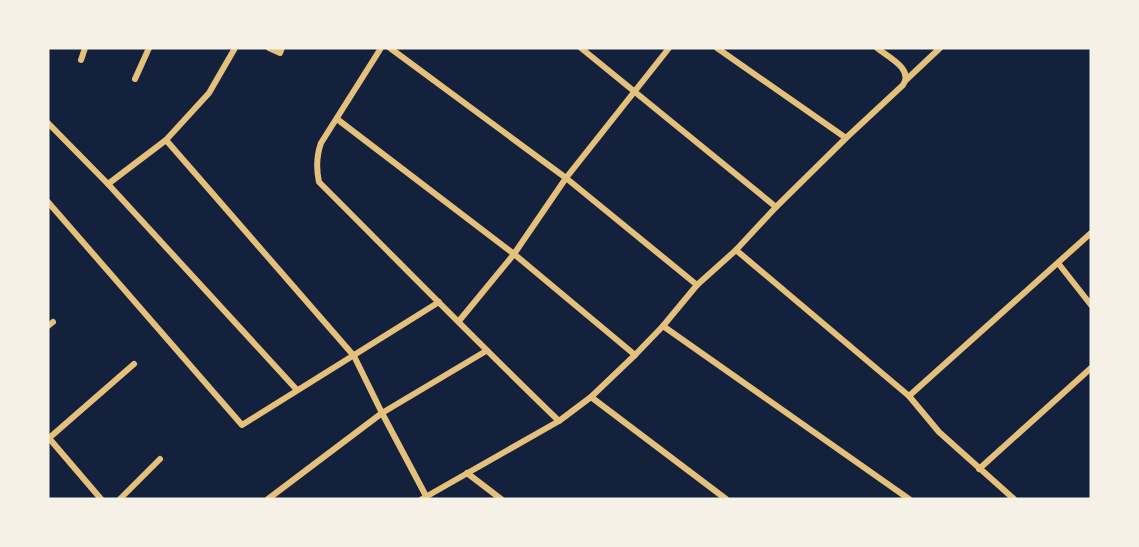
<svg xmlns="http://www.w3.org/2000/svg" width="1139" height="547" font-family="'Roboto Condensed',sans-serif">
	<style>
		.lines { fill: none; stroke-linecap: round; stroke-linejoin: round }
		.minor { stroke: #e5c07b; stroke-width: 6 }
	</style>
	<rect width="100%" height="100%" fill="#14213d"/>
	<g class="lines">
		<g class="minor">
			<polyline points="269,48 280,53 282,48"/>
			<path d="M 381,48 L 321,143 C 316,157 316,168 319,182 C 399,262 478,343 559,421"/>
			<polyline points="390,48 566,178 697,285"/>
			<polyline points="581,48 776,207"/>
			<polyline points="717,48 846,138"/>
			<polyline points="81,60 85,48"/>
			<polyline points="135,79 149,48"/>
			<polyline points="906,80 940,48"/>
			<polyline points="337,119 514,254 635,355"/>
			<polyline points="48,123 108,184 297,390"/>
			<polyline points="166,140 354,356 382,413 426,496"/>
			<polyline points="108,184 166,140 209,93 235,48"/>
			<polyline points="48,202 242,425 439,302"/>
			<polyline points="736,250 909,396 939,432 1014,499"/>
			<polyline points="1058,263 1091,305"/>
			<polyline points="459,321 514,254 566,178 669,48"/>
			<polyline points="48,326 53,322"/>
			<polyline points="663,326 909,499"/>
			<polyline points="909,396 1091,233"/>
			<polyline points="591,397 726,499"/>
			<polyline points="48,437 101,499"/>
			<polyline points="48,439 134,364"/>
			<polyline points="979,469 1091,368"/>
			<polyline points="467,473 501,499"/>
			<polyline points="120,499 160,459"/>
			<polyline points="268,499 382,413 486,351"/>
			<path d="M 422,499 L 559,421 L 591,397 L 635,355 L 663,326 L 697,285 L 736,250 L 776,207 L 846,138 L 903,85 C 914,69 888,57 877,48"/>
		</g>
	</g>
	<rect width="1139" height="547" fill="none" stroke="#f6f1e7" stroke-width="99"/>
</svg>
